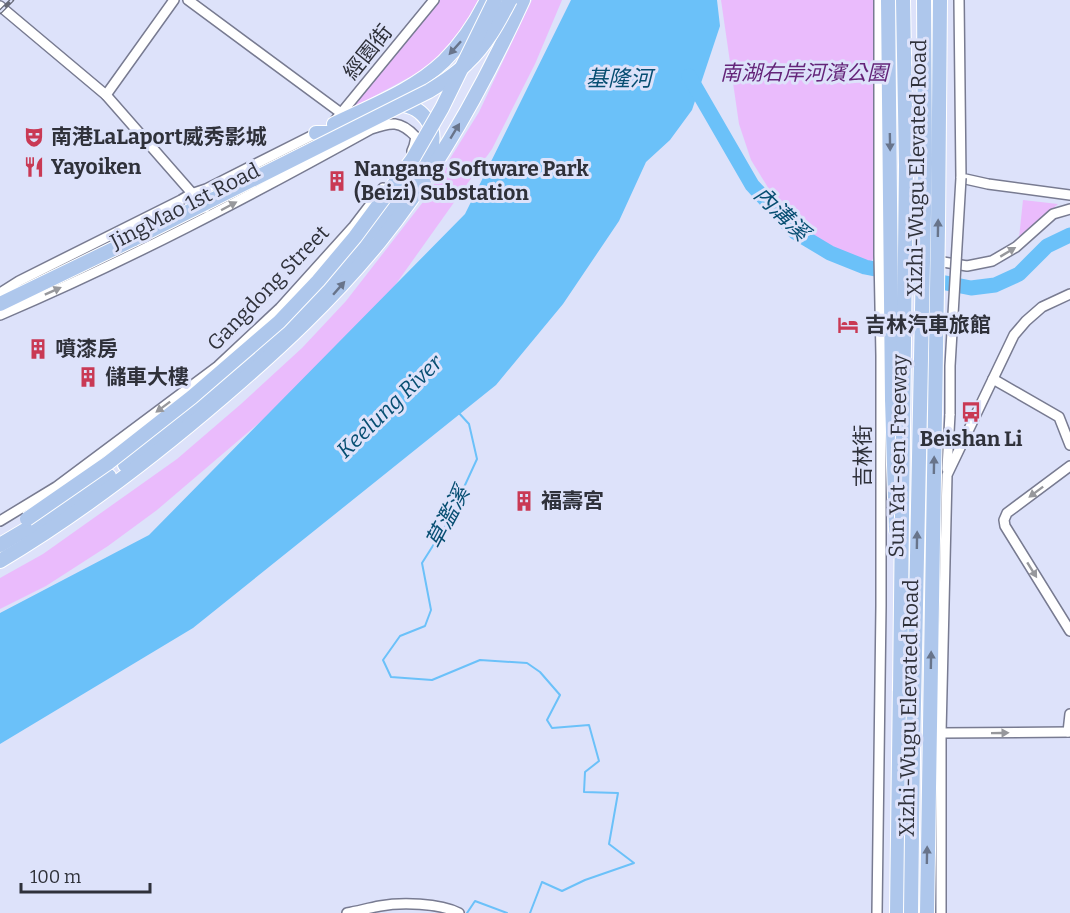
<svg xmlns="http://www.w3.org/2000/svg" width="1070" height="913" font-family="Bitter,'Noto Sans TC',serif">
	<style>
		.green { fill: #eabbfc }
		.water { fill: #6bc1f9 }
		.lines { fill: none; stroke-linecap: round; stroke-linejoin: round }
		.stream { stroke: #6bc1f9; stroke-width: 2 }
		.river { stroke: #6bc1f9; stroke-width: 15 }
		.minor-casing { stroke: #787b91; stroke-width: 12 }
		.highway-casing { stroke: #fff; stroke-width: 16 }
		.minor { stroke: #fff; stroke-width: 9 }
		.highway { stroke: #aec7ec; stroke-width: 14 }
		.rail-casing { stroke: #666977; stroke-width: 4.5 }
		.rail { stroke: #dde2fa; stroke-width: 2; stroke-dasharray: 7; stroke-linecap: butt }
		.minor-bridge-casing { stroke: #787b91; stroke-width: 12; stroke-linecap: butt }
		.highway-bridge-casing { stroke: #fff; stroke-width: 16; stroke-linecap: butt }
		.minor-bridge { stroke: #fff; stroke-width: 9 }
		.highway-bridge { stroke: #aec7ec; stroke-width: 14 }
		.oneway { fill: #68748a }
		.oneway2 { fill: #97989c }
		.labels { text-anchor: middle; stroke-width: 6; stroke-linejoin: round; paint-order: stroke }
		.street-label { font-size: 21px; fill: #2f313a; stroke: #dde2fa }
		.park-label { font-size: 21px; font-style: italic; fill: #642479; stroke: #dde2fa }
		.poi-label { font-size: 21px; font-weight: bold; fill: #2f313a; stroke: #dde2fa; text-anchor: start }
		.water-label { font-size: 22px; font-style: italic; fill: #074e72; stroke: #dde2fa }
	</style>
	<rect width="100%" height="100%" fill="#dde2fa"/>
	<g class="green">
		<polygon points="440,0 478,0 466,23 432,65 347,111"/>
		<polygon points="532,0 562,0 535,64 492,149 386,298 306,383 157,510 108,546 46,586 0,609 0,578 43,554 177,459 241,404 302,348 346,301 423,202 479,112"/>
		<polygon points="721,0 876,0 877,252 871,262 856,257 809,236 780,207 751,160 739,124"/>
		<polygon points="1023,200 1058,204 1019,238"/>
	</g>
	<polygon class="water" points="571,0 717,0 720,26 692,110 670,140 646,162 619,221 563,304 496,385 193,628 0,744 0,613 149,535 465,214"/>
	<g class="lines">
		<g class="stream">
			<polyline points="458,412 469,424 477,459 448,522 422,563 431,610 425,626 400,636 383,660 391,677 432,680 480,660 527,663 540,672 560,695 547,720 552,728 589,725 599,761 585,772 584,792 618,793 609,844 634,863 585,880 562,891 542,882 530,913"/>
			<polyline points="467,913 475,901 507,913"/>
		</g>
		<polyline class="river" points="689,76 752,185 795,232 830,253 865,267 971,288 995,285 1019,274 1047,246 1070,235"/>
		<g class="minor-casing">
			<g id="minor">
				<polyline points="188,0 341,113"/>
				<polyline points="959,0 961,178 988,184 1070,195"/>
				<polyline points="0,6 106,95 205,208"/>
				<polyline points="106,95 174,0"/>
				<polyline points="333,123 434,0"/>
				<polyline points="902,255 967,266 992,261 1016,247 1053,214 1070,209"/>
				<polyline points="0,293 19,281 181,200 191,194 206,189 319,132"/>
				<path d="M 0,315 C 127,261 250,196 371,129 C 391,122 400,120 416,137 L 414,146 L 412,151"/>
				<polyline points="993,379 1059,417 1070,445"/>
				<polyline points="1070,466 1007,513 1004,520 1005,526 1070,631"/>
				<polyline points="947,469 950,414"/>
				<polyline points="0,521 56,487 218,366 280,308 354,226 383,188"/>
				<polyline points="1068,732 1070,714"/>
				<polyline points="941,733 1070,732"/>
				<path d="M 347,913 C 358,911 369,908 380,906 C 401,902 439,903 459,913"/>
				<polyline points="877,913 881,606 881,356 879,255 879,0"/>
				<polyline points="941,913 941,733 947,475 1014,335 1026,321 1042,307 1070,294"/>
			</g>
		</g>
		<g class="highway-casing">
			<g id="highway">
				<path d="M 334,124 C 371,106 414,90 444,61 C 462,43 476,22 487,0"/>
				<polyline points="316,133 332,133 347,125"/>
				<polyline points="0,304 134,239"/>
				<polyline points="892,399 896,530"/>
				<path d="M 125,465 C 145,449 165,432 185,415 C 221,386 258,355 292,322 C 310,304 327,284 343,264 C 366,238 388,210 409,182 C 415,173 427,164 430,153 C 439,126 422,104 394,104"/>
				<polyline points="40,526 57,512 109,476"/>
				<polyline points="0,545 47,517"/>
				<path d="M 0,561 C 79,514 153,457 223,397 C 279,349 333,299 380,241 C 439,168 484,85 523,0"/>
				<polyline points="897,913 900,681"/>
			</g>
		</g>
		<use href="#minor" class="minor"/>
		<use href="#highway" class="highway"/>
		<g class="rail-casing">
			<polyline id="rail" points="0,12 12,0"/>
		</g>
		<use href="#rail" class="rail"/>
		<g class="minor-bridge-casing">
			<polyline id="minor-bridge" points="950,414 950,366 961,178"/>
		</g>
		<g class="highway-bridge-casing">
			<g id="highway-bridge">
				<polyline points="888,0 892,399"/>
				<path d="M 134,239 L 429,91 C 442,83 456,74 467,63 C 486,45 498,23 510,0"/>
				<polyline points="27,519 108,463 192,397 279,322 318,281 355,237 412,160 442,108 495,0"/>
				<polyline points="900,691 906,165 903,0"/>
				<polyline points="911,913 913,753 925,163 924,0"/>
				<polyline points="927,913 938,227 940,0"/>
			</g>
		</g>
		<use href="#minor-bridge" class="minor-bridge"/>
		<use href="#highway-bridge" class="highway-bridge"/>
	</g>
	<defs><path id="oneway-solid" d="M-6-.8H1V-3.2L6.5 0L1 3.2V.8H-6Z" transform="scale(1.5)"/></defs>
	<g class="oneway">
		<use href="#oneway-solid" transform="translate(455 48) rotate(132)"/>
		<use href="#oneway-solid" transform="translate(455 131) rotate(-59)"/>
		<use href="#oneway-solid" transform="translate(890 142) rotate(89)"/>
		<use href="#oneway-solid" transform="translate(938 228) rotate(-89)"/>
		<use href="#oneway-solid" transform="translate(339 288) rotate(-49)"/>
		<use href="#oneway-solid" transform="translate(934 465) rotate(-89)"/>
		<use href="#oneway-solid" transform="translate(917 540) rotate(-89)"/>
		<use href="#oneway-solid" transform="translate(931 660) rotate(-89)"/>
		<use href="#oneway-solid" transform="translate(927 855) rotate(-89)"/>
	</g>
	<g class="oneway2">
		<use href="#oneway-solid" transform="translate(229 206) rotate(-28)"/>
		<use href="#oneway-solid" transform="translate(1008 252) rotate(-31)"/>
		<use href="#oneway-solid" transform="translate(53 291) rotate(-24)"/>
		<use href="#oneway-solid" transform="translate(163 407) rotate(143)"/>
		<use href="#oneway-solid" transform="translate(1036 492) rotate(143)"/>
		<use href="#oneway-solid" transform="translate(1032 570) rotate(58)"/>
		<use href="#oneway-solid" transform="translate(1000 733) rotate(-1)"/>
	</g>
	<defs>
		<g id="theatre-bare" transform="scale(1.62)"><path d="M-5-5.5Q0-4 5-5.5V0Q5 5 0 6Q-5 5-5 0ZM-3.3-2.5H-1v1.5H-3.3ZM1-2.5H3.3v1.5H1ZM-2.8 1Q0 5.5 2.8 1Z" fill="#c93954" stroke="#dde2fa" stroke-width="2.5" paint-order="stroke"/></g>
		<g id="restaurant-bare" transform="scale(1.62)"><path d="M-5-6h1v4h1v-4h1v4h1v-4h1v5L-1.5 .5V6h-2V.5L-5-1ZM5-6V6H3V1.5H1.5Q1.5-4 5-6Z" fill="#c93954" stroke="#dde2fa" stroke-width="2.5" paint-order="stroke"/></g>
		<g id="building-bare" transform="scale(1.62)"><path d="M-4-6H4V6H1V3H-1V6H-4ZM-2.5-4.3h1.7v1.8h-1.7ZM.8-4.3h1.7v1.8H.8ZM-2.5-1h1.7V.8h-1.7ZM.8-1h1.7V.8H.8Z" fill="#c93954" stroke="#dde2fa" stroke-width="2.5" paint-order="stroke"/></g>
		<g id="hotel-bare" transform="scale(1.62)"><path d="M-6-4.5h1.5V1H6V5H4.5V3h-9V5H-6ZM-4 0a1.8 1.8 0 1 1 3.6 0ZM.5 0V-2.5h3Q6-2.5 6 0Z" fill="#c93954" stroke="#dde2fa" stroke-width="2.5" paint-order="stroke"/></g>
		<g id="bus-bare" transform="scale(1.62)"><path d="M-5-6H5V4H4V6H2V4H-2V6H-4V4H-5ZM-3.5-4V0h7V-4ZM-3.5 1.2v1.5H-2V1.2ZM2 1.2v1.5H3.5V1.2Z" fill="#c93954" stroke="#dde2fa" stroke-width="2.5" paint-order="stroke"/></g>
	</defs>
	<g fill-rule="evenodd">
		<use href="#theatre-bare" x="34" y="137"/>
		<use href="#restaurant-bare" x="34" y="167"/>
		<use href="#building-bare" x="337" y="181"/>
		<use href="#hotel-bare" x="848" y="325"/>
		<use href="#building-bare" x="38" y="349"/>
		<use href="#building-bare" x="88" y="377"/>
		<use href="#bus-bare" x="971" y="412"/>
		<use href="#building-bare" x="524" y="501"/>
	</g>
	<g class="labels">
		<g class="street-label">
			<text transform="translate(368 52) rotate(-51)" y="7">經園街</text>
			<text transform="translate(917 168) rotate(-89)" y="7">Xizhi-Wugu Elevated Road</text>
			<text transform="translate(185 206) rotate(-27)" y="7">JingMao 1st Road</text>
			<text transform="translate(268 288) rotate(-46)" y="7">Gangdong Street</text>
			<text transform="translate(863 456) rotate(-90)" y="7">吉林街</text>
			<text transform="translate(898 456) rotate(-89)" y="7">Sun Yat-sen Freeway</text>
			<text transform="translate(909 708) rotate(-89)" y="7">Xizhi-Wugu Elevated Road</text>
		</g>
		<g class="park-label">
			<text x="804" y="80">南湖右岸河濱公園</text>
		</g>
		<g class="poi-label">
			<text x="51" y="144">南港LaLaport威秀影城</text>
			<text x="51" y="174">Yayoiken</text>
			<text x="354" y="176">Nangang Software Park<tspan x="354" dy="24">(Beizi) Substation</tspan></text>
			<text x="865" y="332">吉林汽車旅館</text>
			<text x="55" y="356">噴漆房</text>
			<text x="105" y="384">儲車大樓</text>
			<text x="971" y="446" text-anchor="middle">Beishan Li</text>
			<text x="541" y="508">福壽宮</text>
		</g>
		<g class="water-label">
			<text x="619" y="86">基隆河</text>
			<text transform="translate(782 213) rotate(44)" y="8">內溝溪</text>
			<text transform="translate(389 406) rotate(-44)" y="8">Keelung River</text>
			<text transform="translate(447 517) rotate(-62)" y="8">草濫溪</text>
		</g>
	</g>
	<path d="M21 883v9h129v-9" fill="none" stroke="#2f313a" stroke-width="3"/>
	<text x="30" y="883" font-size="18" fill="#2f313a" stroke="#dde2fa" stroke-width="4.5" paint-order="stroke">100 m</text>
</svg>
